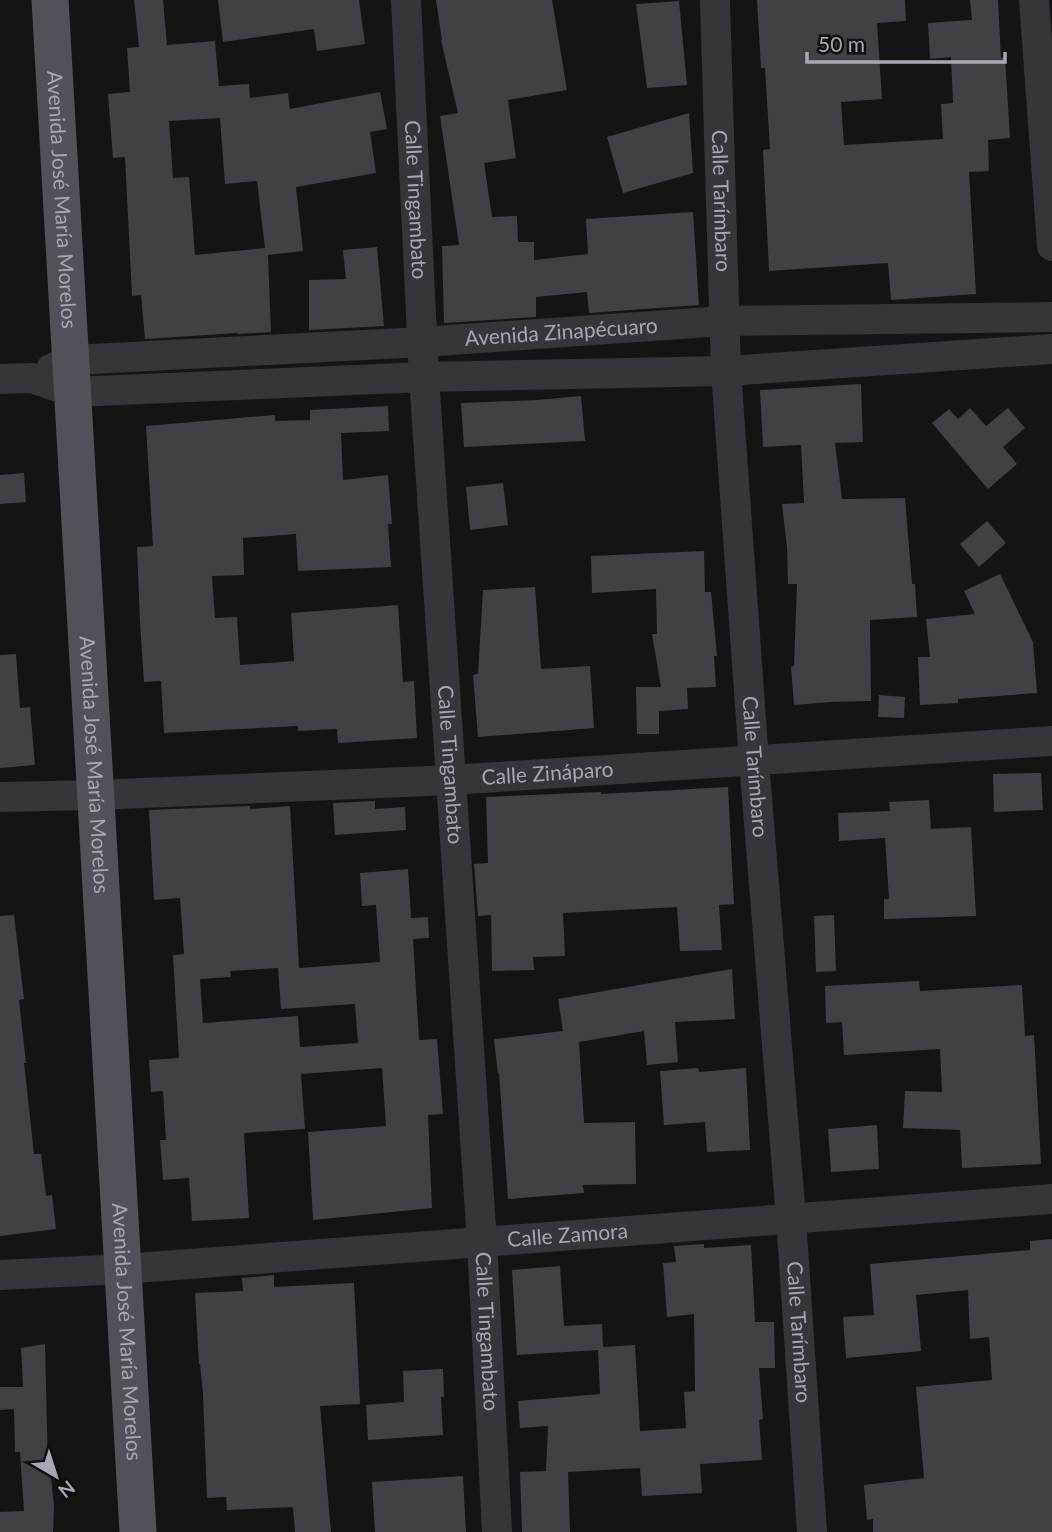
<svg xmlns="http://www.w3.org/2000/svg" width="1052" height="1532" font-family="Lato,sans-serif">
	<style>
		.building { fill: #404145; fill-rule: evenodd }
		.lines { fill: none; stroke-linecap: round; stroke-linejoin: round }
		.minor { stroke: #35353a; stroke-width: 30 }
		.major { stroke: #515259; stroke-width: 37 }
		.labels { text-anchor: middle; stroke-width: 6; stroke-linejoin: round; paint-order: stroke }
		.street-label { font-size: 21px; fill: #a6a8b5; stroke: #0f0f10 }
	</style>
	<rect width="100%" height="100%" fill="#141415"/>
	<g class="building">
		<path d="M 134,0 L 163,0 L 167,45 L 215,41 L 219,86 L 249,84 L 250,98 L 288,93 L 290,109 L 380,92 L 387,129 L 370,132 L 376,173 L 296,187 L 303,251 L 268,255 L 271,332 L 238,334 L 237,333 L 145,339 L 141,295 L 132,296 L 125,157 L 113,158 L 108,94 L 130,92 L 127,48 L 139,47 ZM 220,118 L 225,184 L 257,181 L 265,248 L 195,255 L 189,177 L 173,178 L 169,121 Z"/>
		<polygon points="218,0 359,0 365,44 317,51 314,29 223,42"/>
		<polygon points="436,0 552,0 567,90 508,100 516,158 484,163 492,217 517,216 518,242 534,242 534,260 588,254 586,219 693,212 699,305 589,313 587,292 536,297 536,317 444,323 442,246 459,245 440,116 458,113 441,40 442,40"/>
		<polygon points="757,0 905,0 906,21 877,23 882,99 841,102 844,145 943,139 941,104 953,103 951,57 930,59 928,23 972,20 970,0 998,0 1001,58 1005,57 1010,138 988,140 989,171 969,172 976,294 891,300 888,263 769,271 763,150 770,149 765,68 761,68"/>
		<polygon points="679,1 687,85 647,88 636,4"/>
		<polygon points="689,113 693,173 623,193 607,137"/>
		<polygon points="377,247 384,326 309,330 309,280 346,279 343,250"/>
		<polygon points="861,384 863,442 835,443 842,499 905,498 912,584 915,584 917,617 870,620 871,701 831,702 794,705 791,667 794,666 797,584 788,584 787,547 782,504 804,503 801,445 763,447 760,390"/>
		<polygon points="581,396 585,441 464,447 461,403 537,400"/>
		<polygon points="388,406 389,431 341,433 343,480 388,475 392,524 388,524 391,567 298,571 296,534 243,538 244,575 212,576 215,618 237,617 240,665 294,661 291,613 398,605 403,682 414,681 417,738 338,743 337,729 298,731 298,726 164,733 161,681 144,682 140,623 137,547 153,546 146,426 275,415 275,421 310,420 310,410"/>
		<polygon points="970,408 986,426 1008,408 1025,428 1003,447 1017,464 988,489 932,423 949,409 958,419"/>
		<polygon points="24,473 26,502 0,504 0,475"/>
		<polygon points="503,483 508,525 470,530 466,487"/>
		<polygon points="987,521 1006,543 979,567 960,544"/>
		<polygon points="704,551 705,592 711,592 717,656 714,656 716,687 687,688 688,709 659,711 659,734 637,734 636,687 661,687 652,634 657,634 656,589 592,593 591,556"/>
		<polygon points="1000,574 1033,642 1037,693 958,699 958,703 920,705 918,657 930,657 926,619 975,614 964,591"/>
		<polygon points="535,587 541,669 590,666 594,728 478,737 473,675 478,674 483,590"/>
		<polygon points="16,654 20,708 30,707 35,765 0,768 0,655"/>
		<polygon points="879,695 905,697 904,718 878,717"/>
		<polygon points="1041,773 1043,810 994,812 993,774"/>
		<polygon points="728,787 734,904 719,905 722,950 680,951 677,907 563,913 565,956 533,957 534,970 492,971 491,915 478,916 474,864 488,863 486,797 601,792 601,794"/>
		<polygon points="929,800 931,829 971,827 976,916 884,919 884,899 889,899 885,838 839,841 838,813 890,811 889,802"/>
		<polygon points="375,801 375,809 405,807 406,830 335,835 333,803"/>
		<path d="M 250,806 L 250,809 L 290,806 L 299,968 L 380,962 L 376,905 L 362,906 L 360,873 L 408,869 L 411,918 L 428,917 L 429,938 L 413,939 L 419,1040 L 437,1039 L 443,1114 L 428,1115 L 432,1208 L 313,1220 L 308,1132 L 386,1126 L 382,1068 L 301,1074 L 305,1129 L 244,1133 L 249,1218 L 192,1221 L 189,1178 L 163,1180 L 160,1140 L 166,1140 L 163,1091 L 151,1092 L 149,1060 L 179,1058 L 173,955 L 184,954 L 180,898 L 154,900 L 149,810 ZM 278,968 L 281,1009 L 355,1004 L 358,1043 L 300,1047 L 298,1016 L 203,1023 L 200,979 L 231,977 L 230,971 Z"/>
		<polygon points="14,915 24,999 19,1000 26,1063 24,1063 34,1154 41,1154 46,1196 52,1195 56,1229 0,1236 0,916"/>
		<polygon points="834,915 836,971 816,972 814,916"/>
		<polygon points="732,969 735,1019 675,1022 678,1062 647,1065 644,1031 579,1042 584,1123 635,1122 636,1184 583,1185 584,1193 508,1199 499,1073 498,1074 494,1039 563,1031 558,999"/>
		<polygon points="919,981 920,991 1022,985 1025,1036 1034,1035 1041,1164 962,1168 960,1130 903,1128 905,1091 942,1092 940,1049 844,1055 842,1022 826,1023 825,986"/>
		<polygon points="698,1068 699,1072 746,1068 750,1150 707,1152 705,1122 664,1125 660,1071"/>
		<polygon points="877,1125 879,1169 831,1172 828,1129"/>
		<polygon points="1052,1239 1052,1532 873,1532 873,1519 867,1520 864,1485 924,1478 916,1387 992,1380 989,1337 970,1339 968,1290 916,1295 921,1351 846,1358 843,1317 874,1315 870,1264 1030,1250 1030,1241"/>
		<polygon points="704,1244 704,1248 751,1245 755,1322 774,1322 775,1368 759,1368 763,1419 759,1420 762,1460 700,1464 702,1493 642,1496 640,1468 568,1472 570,1532 522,1532 520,1472 546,1471 548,1426 520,1428 518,1401 600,1394 598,1350 517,1355 512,1270 560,1266 564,1326 602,1324 603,1347 635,1345 640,1431 686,1428 684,1392 695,1391 694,1314 667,1317 663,1263 676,1262 674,1246"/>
		<polygon points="274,1275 274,1287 354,1283 360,1404 320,1406 331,1532 295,1532 293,1507 227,1510 226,1497 207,1498 203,1393 200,1364 199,1364 195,1293 243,1291 242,1278"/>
		<polygon points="45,1344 48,1469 50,1469 54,1506 53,1532 0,1532 0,1512 24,1511 20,1452 15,1452 14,1409 0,1410 0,1387 23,1387 21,1348"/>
		<polygon points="443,1369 444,1397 441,1397 443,1435 368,1440 366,1405 404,1402 403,1371"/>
		<polygon points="463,1476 466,1532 375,1532 372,1482"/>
	</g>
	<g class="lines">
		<g class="minor">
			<path id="s1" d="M 406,0 L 424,377 L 482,1242 L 497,1532"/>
			<path id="s2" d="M 715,0 L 726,371 L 754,761 L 791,1218 L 812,1532"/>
			<polyline points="1034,0 1052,246"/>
			<path id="s3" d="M 51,369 L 71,360 L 422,342 L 724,321 L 1052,317"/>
			<polyline points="0,379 32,378 73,392 424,377 726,371 1052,349"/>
			<path id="s4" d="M 0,797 L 96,795 L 451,780 L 1052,741"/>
			<path id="s5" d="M 0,1275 L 123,1269 L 1052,1199"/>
		</g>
		<path class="major" id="s6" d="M 50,0 L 138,1532"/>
	</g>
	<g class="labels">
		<g class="street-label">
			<text dy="7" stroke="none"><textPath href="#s6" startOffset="200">Avenida José María Morelos</textPath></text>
			<text dy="7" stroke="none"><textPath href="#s1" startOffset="200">Calle Tingambato</textPath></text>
			<text dy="7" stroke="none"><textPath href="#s2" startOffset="201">Calle Tarímbaro</textPath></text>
			<text dy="7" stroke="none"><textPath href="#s3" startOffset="513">Avenida Zinapécuaro</textPath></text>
			<text dy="7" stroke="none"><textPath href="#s6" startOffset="766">Avenida José María Morelos</textPath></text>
			<text dy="7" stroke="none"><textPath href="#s1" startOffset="766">Calle Tingambato</textPath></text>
			<text dy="7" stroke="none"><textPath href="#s2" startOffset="768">Calle Tarímbaro</textPath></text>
			<text dy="7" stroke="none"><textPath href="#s4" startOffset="548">Calle Zináparo</textPath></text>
			<text dy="7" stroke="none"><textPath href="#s5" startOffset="569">Calle Zamora</textPath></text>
			<text dy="7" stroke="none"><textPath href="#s6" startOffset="1334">Avenida José María Morelos</textPath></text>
			<text dy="7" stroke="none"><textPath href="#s1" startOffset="1334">Calle Tingambato</textPath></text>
			<text dy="7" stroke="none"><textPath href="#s2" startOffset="1335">Calle Tarímbaro</textPath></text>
		</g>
	</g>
	<g transform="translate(56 1476) rotate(141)" stroke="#0f0f10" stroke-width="5" paint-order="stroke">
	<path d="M0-5L12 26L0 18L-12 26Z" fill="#a6a8b5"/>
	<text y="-10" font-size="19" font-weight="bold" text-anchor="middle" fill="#a6a8b5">N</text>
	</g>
	<path d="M807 52v10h198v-10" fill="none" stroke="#a6a8b5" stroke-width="3.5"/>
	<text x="818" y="52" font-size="21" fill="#a6a8b5" stroke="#0f0f10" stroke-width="5" paint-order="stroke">50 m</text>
</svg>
